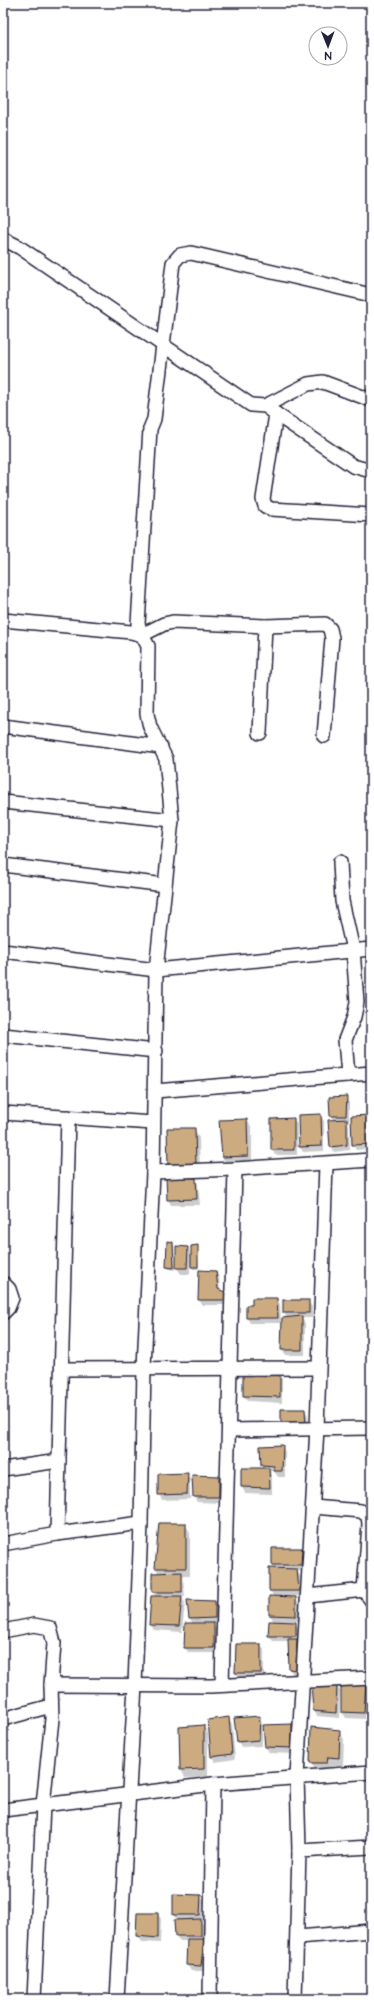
<svg xmlns="http://www.w3.org/2000/svg" width="374" height="2002" font-family="'Architects Daughter',sans-serif">
	<style>
		.shadow { fill: #0003 }
		.building { fill: #cdab80; stroke: #22223b }
		.lines { fill: none; stroke-linecap: round; stroke-linejoin: round }
		.minor-casing { stroke: #22223b; stroke-width: 16 }
		.minor { stroke: #fff; stroke-width: 13 }
	</style>
	<rect width="100%" height="100%" fill="#fff"/>
	<filter id="ink" filterUnits="userSpaceOnUse"><feTurbulence type="fractalNoise" baseFrequency=".025" numOctaves="2"/><feDisplacementMap in="SourceGraphic" scale="8" xChannelSelector="R" yChannelSelector="G"/><feConvolveMatrix kernelMatrix="1 2 1 2 8 2 1 2 1" color-interpolation-filters="sRGB"/></filter>
	<g filter="url(#ink)">
		<g class="shadow">
			<polygon points="346,1097 349,1103 349,1121 347,1121 349,1125 350,1150 334,1152 331,1146 334,1121 331,1116 330,1098"/>
			<polygon points="321,1116 324,1121 324,1151 303,1152 300,1147"/>
			<polygon points="371,1116 371,1149 356,1150 353,1144"/>
			<polygon points="293,1119 297,1124 297,1155 275,1155 272,1150"/>
			<polygon points="247,1120 252,1128 252,1164 227,1165 222,1157"/>
			<polygon points="194,1129 199,1138 200,1173 174,1174"/>
			<polygon points="195,1179 198,1184 200,1205 171,1205 168,1199"/>
			<polygon points="172,1243 174,1246 175,1270 169,1269 167,1266"/>
			<polygon points="197,1246 199,1269 193,1269 190,1264 190,1274 181,1274 177,1268 177,1247 187,1248 192,1257"/>
			<polygon points="216,1272 219,1277 220,1291 228,1305 202,1305 199,1299"/>
			<polygon points="276,1299 280,1304 281,1323 250,1323 247,1318"/>
			<polygon points="284,1301 308,1301 312,1307 312,1318 302,1318 305,1323 305,1355 285,1355 282,1350 287,1318 284,1313"/>
			<polygon points="279,1373 282,1378 282,1403 247,1401 244,1396"/>
			<polygon points="305,1410 308,1416 308,1431 282,1425"/>
			<polygon points="282,1446 285,1452 285,1477 278,1477 274,1471 270,1471 272,1475 272,1494 245,1493 242,1487 242,1469 265,1469 262,1465"/>
			<polygon points="187,1474 190,1480 190,1499 162,1500 159,1494"/>
			<polygon points="218,1477 222,1482 222,1503 197,1502 194,1497"/>
			<polygon points="185,1524 190,1532 190,1576 183,1576 185,1597 182,1597 185,1603 182,1632 154,1630 150,1624 156,1597 153,1592 153,1574 159,1574 156,1568"/>
			<polygon points="301,1549 304,1555 304,1571 297,1571 300,1576 301,1596 287,1596 287,1598 296,1598 299,1604 299,1621 282,1621 282,1623 295,1623 299,1629 298,1641 297,1641 299,1646 298,1675 293,1675 290,1669 289,1641 273,1641 269,1636 274,1622 270,1615 274,1598 270,1590 276,1569 273,1565"/>
			<polygon points="215,1602 218,1607 218,1623 213,1624 217,1630 217,1653 189,1653 185,1648 193,1624 190,1619"/>
			<polygon points="261,1645 264,1650 264,1679 240,1678 236,1673"/>
			<polygon points="366,1683 369,1689 367,1719 346,1718 342,1712 342,1684"/>
			<polygon points="336,1685 340,1691 339,1718 317,1716 314,1711"/>
			<polygon points="259,1717 262,1723 262,1746 241,1747 238,1741"/>
			<polygon points="229,1718 232,1724 235,1759 215,1762 212,1757"/>
			<polygon points="292,1725 295,1731 295,1754 269,1753 266,1747"/>
			<polygon points="203,1726 208,1734 208,1777 185,1778 181,1769"/>
			<polygon points="339,1731 344,1739 343,1766 332,1766 331,1771 316,1771 311,1763"/>
			<polygon points="174,1895 200,1896 204,1901 203,1921 201,1921 204,1926 204,1941 206,1946 204,1971 191,1971 187,1965 188,1941 179,1941 176,1935 177,1921 174,1915"/>
			<polygon points="138,1914 158,1914 161,1919 160,1943 141,1942 137,1936"/>
		</g>
		<g class="building">
			<polygon points="347,1096 346,1116 330,1116 329,1097"/>
			<polygon points="321,1114 322,1146 299,1147 298,1115"/>
			<polygon points="371,1115 371,1144 352,1145 351,1116"/>
			<polygon points="294,1118 294,1150 271,1150 271,1119"/>
			<polygon points="247,1119 248,1156 222,1157 219,1120"/>
			<polygon points="347,1119 347,1145 330,1147 328,1120"/>
			<polygon points="167,1128 195,1128 196,1165 168,1166"/>
			<polygon points="166,1177 196,1178 197,1199 167,1200"/>
			<polygon points="167,1241 173,1242 174,1268 166,1267"/>
			<polygon points="198,1245 198,1267 191,1267 191,1246"/>
			<polygon points="176,1246 188,1247 187,1268 176,1268"/>
			<polygon points="199,1270 216,1271 218,1289 227,1293 226,1300 198,1300"/>
			<polygon points="252,1298 277,1298 278,1318 246,1318 246,1305 252,1305"/>
			<rect x="283" y="1300" width="26" height="13"/>
			<polygon points="302,1316 302,1350 281,1350 282,1318"/>
			<polygon points="280,1372 280,1397 243,1396 243,1373"/>
			<polygon points="281,1409 305,1409 306,1426 281,1426"/>
			<polygon points="283,1445 282,1471 274,1471 274,1466 261,1465 260,1446"/>
			<polygon points="241,1468 269,1468 270,1488 241,1487"/>
			<polygon points="188,1473 187,1494 158,1495 158,1474"/>
			<polygon points="192,1475 219,1476 219,1497 193,1497"/>
			<polygon points="159,1523 186,1523 186,1568 155,1568"/>
			<polygon points="272,1548 302,1548 301,1565 272,1565"/>
			<polygon points="269,1568 297,1569 299,1591 269,1591"/>
			<polygon points="182,1572 182,1592 152,1592 152,1573"/>
			<polygon points="151,1596 182,1596 179,1626 149,1625"/>
			<polygon points="269,1596 296,1597 296,1616 269,1615"/>
			<polygon points="187,1600 215,1601 215,1618 189,1619"/>
			<polygon points="269,1621 296,1622 296,1636 268,1636"/>
			<polygon points="185,1623 214,1623 214,1648 184,1648"/>
			<polygon points="288,1639 297,1639 296,1670 289,1669"/>
			<polygon points="236,1644 261,1644 261,1673 235,1673"/>
			<polygon points="366,1682 364,1713 341,1712 341,1683"/>
			<polygon points="311,1683 337,1684 336,1713 313,1711"/>
			<polygon points="260,1716 259,1740 237,1742 234,1718"/>
			<polygon points="229,1717 232,1754 211,1757 208,1720"/>
			<polygon points="292,1724 292,1748 265,1747 263,1725"/>
			<polygon points="204,1725 204,1769 180,1770 179,1727"/>
			<polygon points="311,1727 340,1730 339,1758 328,1757 327,1763 310,1763"/>
			<polygon points="173,1894 201,1895 200,1915 173,1915"/>
			<polygon points="137,1913 158,1913 158,1938 136,1936"/>
			<polygon points="201,1919 201,1936 175,1936 174,1920"/>
			<polygon points="187,1939 204,1939 201,1966 186,1965"/>
		</g>
		<g class="lines">
			<g class="minor-casing">
				<g id="minor">
					<polyline points="3,239 19,247 251,405 265,406 308,384 323,382 371,400"/>
					<polyline points="270,410 353,466 371,471"/>
					<polyline points="276,414 263,499 265,506 271,509 371,515"/>
					<polyline points="3,620 131,632 142,635 148,646 147,714 150,727 166,759 172,820 156,970 153,1172 144,1368 141,1523 135,1686 117,1999"/>
					<polyline points="3,726 161,747"/>
					<polyline points="260,733 265,626"/>
					<polyline points="324,736 332,638 330,629 325,624 265,626 173,622 164,624 142,635 138,624 150,429 154,419 173,263 180,255 191,253 371,295"/>
					<polyline points="3,802 172,820"/>
					<polyline points="340,862 342,901 353,950 357,1002 354,1017 345,1040 348,1075"/>
					<polyline points="3,865 165,885"/>
					<polyline points="3,951 156,970 371,949"/>
					<polyline points="3,1035 156,1051"/>
					<polyline points="155,1091 371,1073"/>
					<polyline points="3,1113 153,1123"/>
					<polyline points="153,1172 235,1169 371,1160"/>
					<polyline points="3,1283 9,1289 12,1298 8,1308 3,1313"/>
					<polyline points="62,1369 318,1368"/>
					<polyline points="230,1430 371,1428"/>
					<polyline points="3,1469 59,1461"/>
					<polyline points="313,1507 361,1511 368,1516 369,1524 364,1590 371,1600"/>
					<polyline points="57,1534 68,1117"/>
					<polyline points="3,1544 57,1534 141,1523"/>
					<polyline points="308,1596 364,1590"/>
					<polyline points="3,1631 34,1625 50,1628 54,1643 51,1685 52,1719 43,1805 34,1999"/>
					<polyline points="51,1685 211,1686 371,1678"/>
					<polyline points="222,1685 235,1169"/>
					<polyline points="3,1719 51,1706"/>
					<polyline points="3,1810 213,1784 371,1772"/>
					<polyline points="299,1851 371,1847"/>
					<polyline points="298,1937 371,1931"/>
					<polyline points="210,1999 213,1784"/>
					<polyline points="295,1999 299,1851 297,1777 317,1428 326,1164"/>
				</g>
			</g>
			<use href="#minor" class="minor"/>
		</g>
	</g>
	<rect width="374" height="2002" fill="none" stroke="#fff" stroke-width="16"/>
	<rect x="8" y="8" width="358" height="1986" fill="none" stroke="#22223b" stroke-width="1.5" filter="url(#ink)"/>
	<g transform="translate(328 46) rotate(179)"><circle r="19" fill="#ffffff" stroke="#a7a7b1"/>
	<path d="M0-3L7 15L0 10L-7 15Z" fill="#22223b"/>
	<text y="-6" font-size="11" font-weight="bold" text-anchor="middle" fill="#22223b">N</text>
	</g>
</svg>
